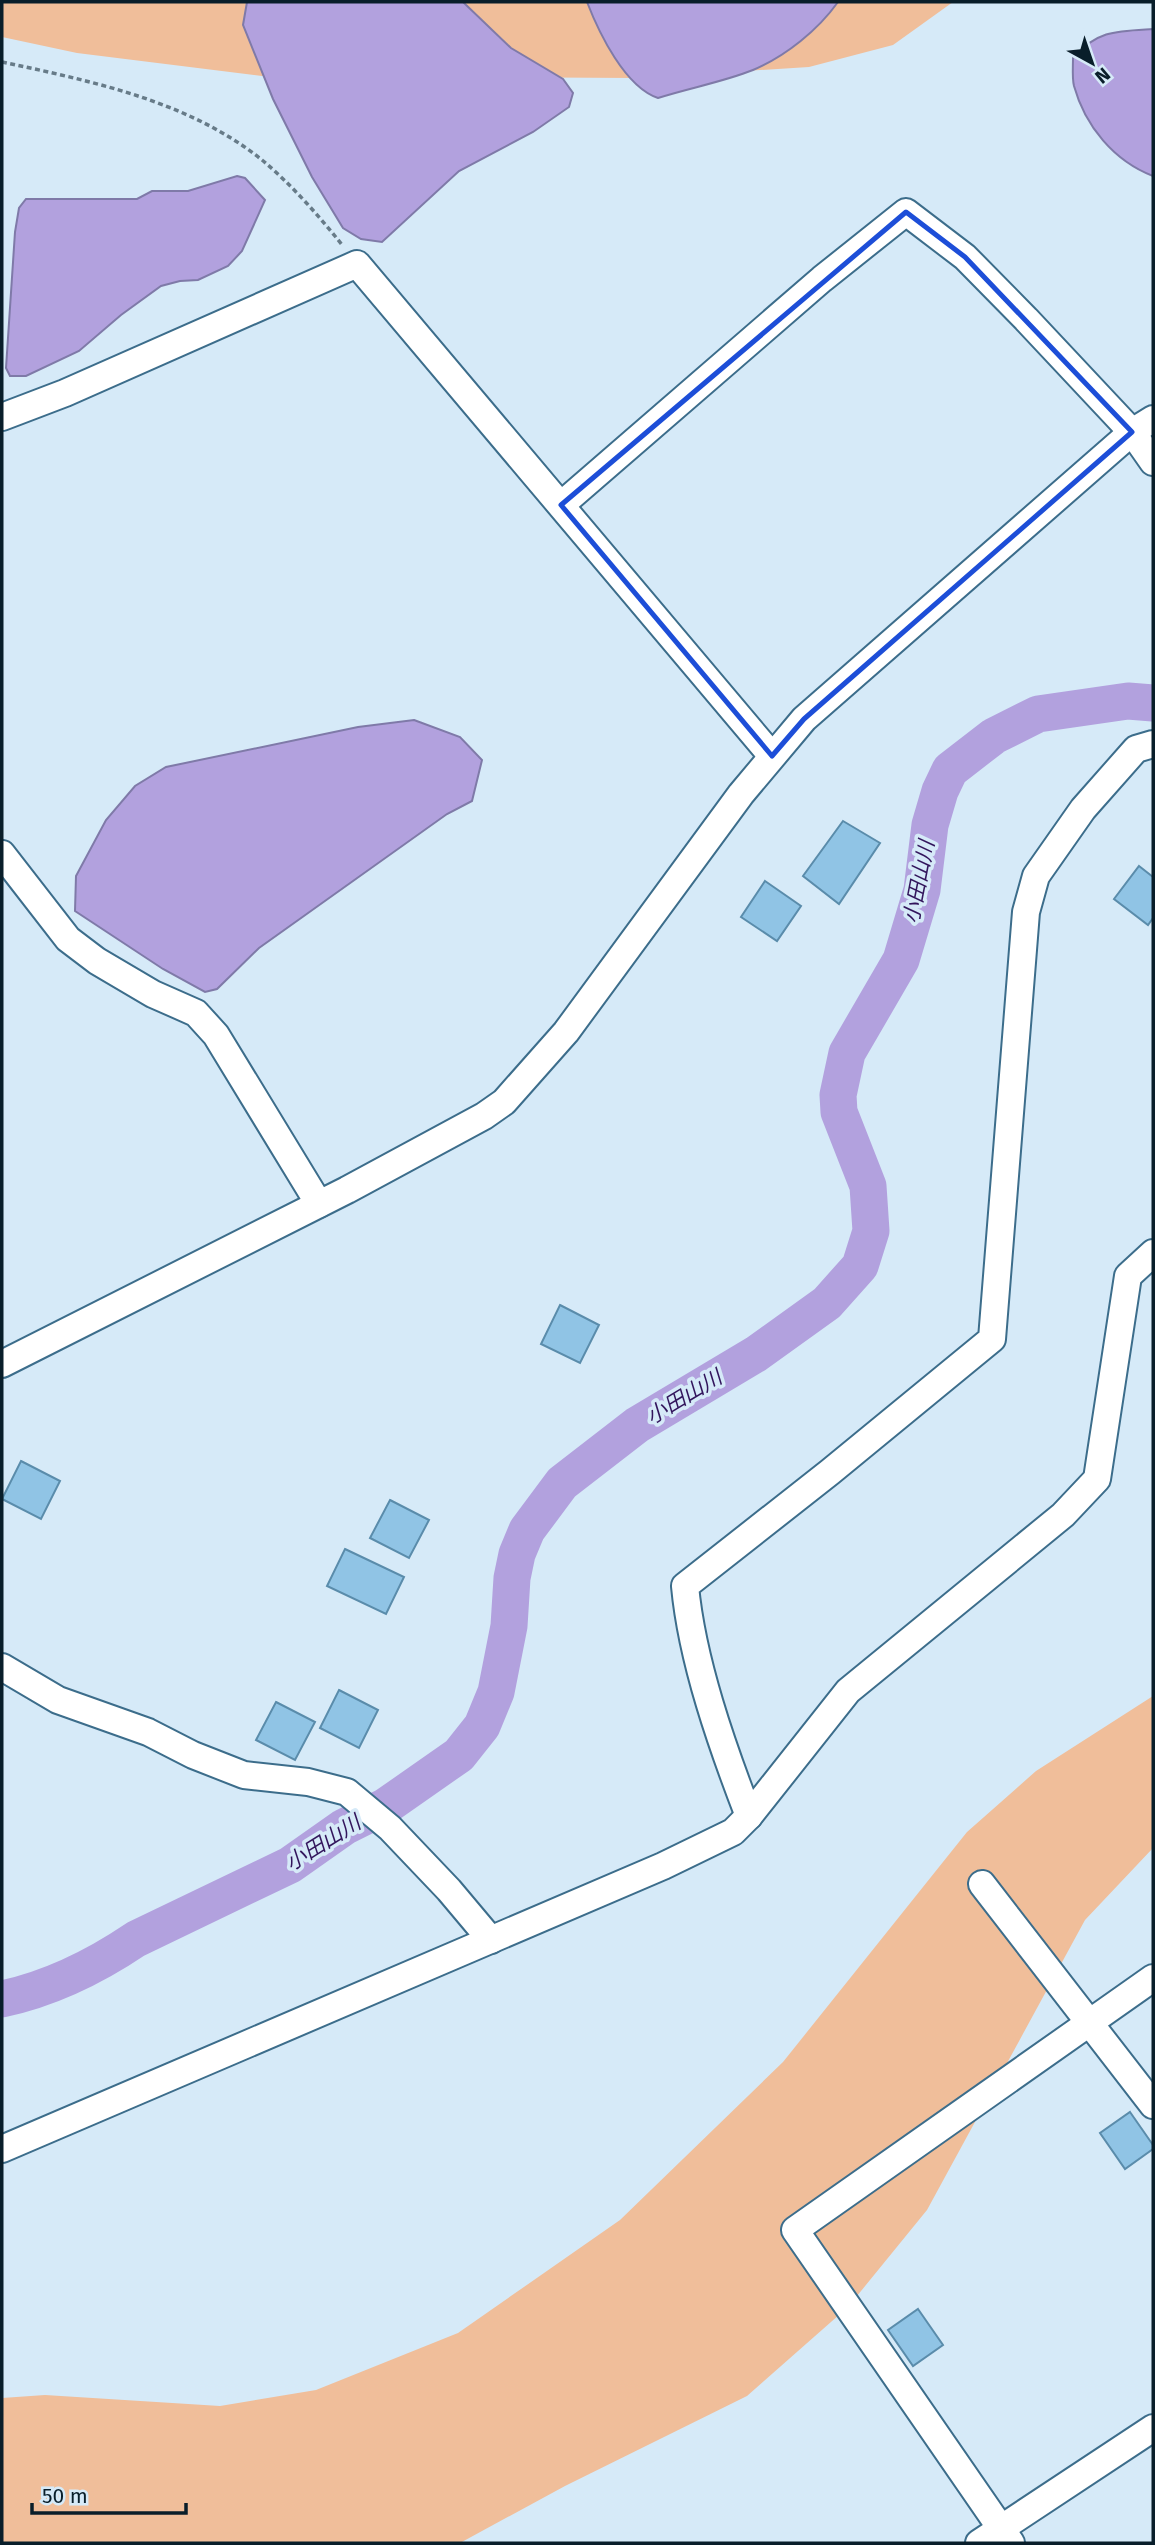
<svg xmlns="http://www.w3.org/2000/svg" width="1155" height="2545" font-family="'Fira Sans','Noto Sans JP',sans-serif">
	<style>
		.green { fill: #f0be9a }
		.water { fill: #b2a1de; stroke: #7f7aa8; stroke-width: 2 }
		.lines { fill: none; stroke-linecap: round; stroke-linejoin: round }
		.river { stroke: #b2a1de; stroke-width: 37 }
		.building { fill: #90c4e5; stroke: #5a8cab; stroke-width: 2 }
		.minor-casing { stroke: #3c6d8b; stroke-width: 30 }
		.path { stroke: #677b88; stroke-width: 3.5; stroke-dasharray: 5 3.5; stroke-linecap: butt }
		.minor { stroke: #fff; stroke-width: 26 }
		.marked { fill: none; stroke: #1d4ed8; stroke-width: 5; stroke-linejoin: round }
		.labels { text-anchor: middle; stroke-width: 7; stroke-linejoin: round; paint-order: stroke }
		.water-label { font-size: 21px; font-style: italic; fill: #32155c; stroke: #d6eaf8 }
	</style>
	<rect width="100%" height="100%" fill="#d6eaf8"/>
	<g class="green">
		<polygon points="2,2 953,2 893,45 809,67 633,78 262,76 77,53 2,37"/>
		<polygon points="1153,1696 1153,1848 1085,1920 927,2210 848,2307 747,2396 565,2486 460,2543 2,2543 2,2398 45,2395 220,2406 316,2390 458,2333 620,2220 783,2062 967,1832 1036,1771"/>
	</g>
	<g class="water">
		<polygon points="247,2 463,2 511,48 563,79 573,93 569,107 533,132 459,171 382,242 361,239 343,228 312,177 273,99 243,25"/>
		<path d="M 587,2 L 838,2 C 818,30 786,56 753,70 C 723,82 689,88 658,98 C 625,87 599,33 587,2 Z"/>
		<path d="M 1153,29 L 1153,176 C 1114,161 1085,126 1074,86 C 1072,78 1073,67 1073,58 C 1097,30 1118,31 1153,29 Z"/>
		<polygon points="237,176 245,178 265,200 242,251 228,266 198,280 180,281 161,286 121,315 79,351 26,376 10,376 6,368 15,232 19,208 26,199 137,199 152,191 188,191"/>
		<polygon points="414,720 460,737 482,760 472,801 447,814 259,948 217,989 205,992 163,969 75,911 76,876 106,820 135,786 166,767 358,727"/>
	</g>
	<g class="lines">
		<path class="river" d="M 2,1999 C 49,1989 96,1966 136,1939 L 290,1865 L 344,1827 L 386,1806 L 459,1755 L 482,1726 L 496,1692 L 509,1626 L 512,1578 L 517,1554 L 527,1530 L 562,1483 L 637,1425 L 756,1354 L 827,1303 L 860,1266 L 871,1231 L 868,1186 L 839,1112 L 838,1095 L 847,1053 L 901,960 L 922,890 L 930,825 L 940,791 L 950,770 L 994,736 L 1038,714 L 1128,701 L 1153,703"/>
	</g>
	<g class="building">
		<polygon points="843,821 880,843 839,904 803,876"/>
		<polygon points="1139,866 1153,877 1153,918 1148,925 1114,899"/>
		<polygon points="765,881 801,906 777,941 741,917"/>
		<polygon points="560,1305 599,1325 580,1363 541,1344"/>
		<polygon points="21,1461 60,1481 41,1519 2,1499"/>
		<polygon points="390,1500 429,1520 409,1558 370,1538"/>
		<polygon points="345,1549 404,1577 386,1614 327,1586"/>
		<polygon points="339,1690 378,1710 359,1748 320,1728"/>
		<polygon points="276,1702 315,1722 295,1760 256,1740"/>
		<polygon points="1130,2112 1153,2145 1153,2149 1125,2169 1100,2133"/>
		<polygon points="918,2309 943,2345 913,2366 888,2330"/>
	</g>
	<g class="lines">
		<g class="minor-casing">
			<g id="minor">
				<polyline points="2,417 65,393 357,264 772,756"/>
				<polyline points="561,505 822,279 906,212 965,257 1026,319 1132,432 1153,462"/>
				<polyline points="2,854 68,939 97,961 153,994 196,1013 216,1035 319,1204"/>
				<polyline points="2,1364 347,1190 484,1116 504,1102 566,1032 741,794 804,719 1132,432 1153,419"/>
				<polyline points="2,1667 58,1700 148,1732 193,1755 244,1775 308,1782 347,1792 390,1828 449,1890 491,1940"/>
				<path d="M 749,1816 C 722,1746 692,1661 685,1586 L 830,1472 L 992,1339 L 1026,912 L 1036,876 L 1083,809 L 1136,749 L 1153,744"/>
				<polyline points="982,1884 1153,2105"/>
				<polyline points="2,2149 663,1866 733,1832 749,1816 848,1691 1063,1515 1097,1479 1128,1276 1153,1253"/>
				<polyline points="979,2543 1153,2428"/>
				<polyline points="1011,2543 795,2230 1153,1978"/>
			</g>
		</g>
		<path class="path" d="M 2,62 C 91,81 189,101 262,160 C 291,184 319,216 343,246"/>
		<use href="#minor" class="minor"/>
	</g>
	<path class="marked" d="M 906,212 L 965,257 L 1132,432 L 804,719 L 772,756 L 561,505 Z"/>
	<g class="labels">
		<g class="water-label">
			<text transform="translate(919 882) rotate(-79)" y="7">小田山川</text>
			<text transform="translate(684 1397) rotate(-31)" y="7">小田山川</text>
			<text transform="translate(323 1843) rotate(-32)" y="7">小田山川</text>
		</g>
	</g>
	<rect width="1155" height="2545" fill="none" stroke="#091e2a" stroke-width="7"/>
	<g transform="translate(1092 63) rotate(140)" stroke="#d6eaf8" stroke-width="5" paint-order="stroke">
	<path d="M0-5L12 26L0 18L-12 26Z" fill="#091e2a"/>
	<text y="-10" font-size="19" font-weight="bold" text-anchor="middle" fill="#091e2a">N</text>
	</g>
	<path d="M32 2503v10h154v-10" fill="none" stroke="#091e2a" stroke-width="3.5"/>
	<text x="42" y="2503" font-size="21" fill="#091e2a" stroke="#d6eaf8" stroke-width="5" paint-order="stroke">50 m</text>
</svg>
